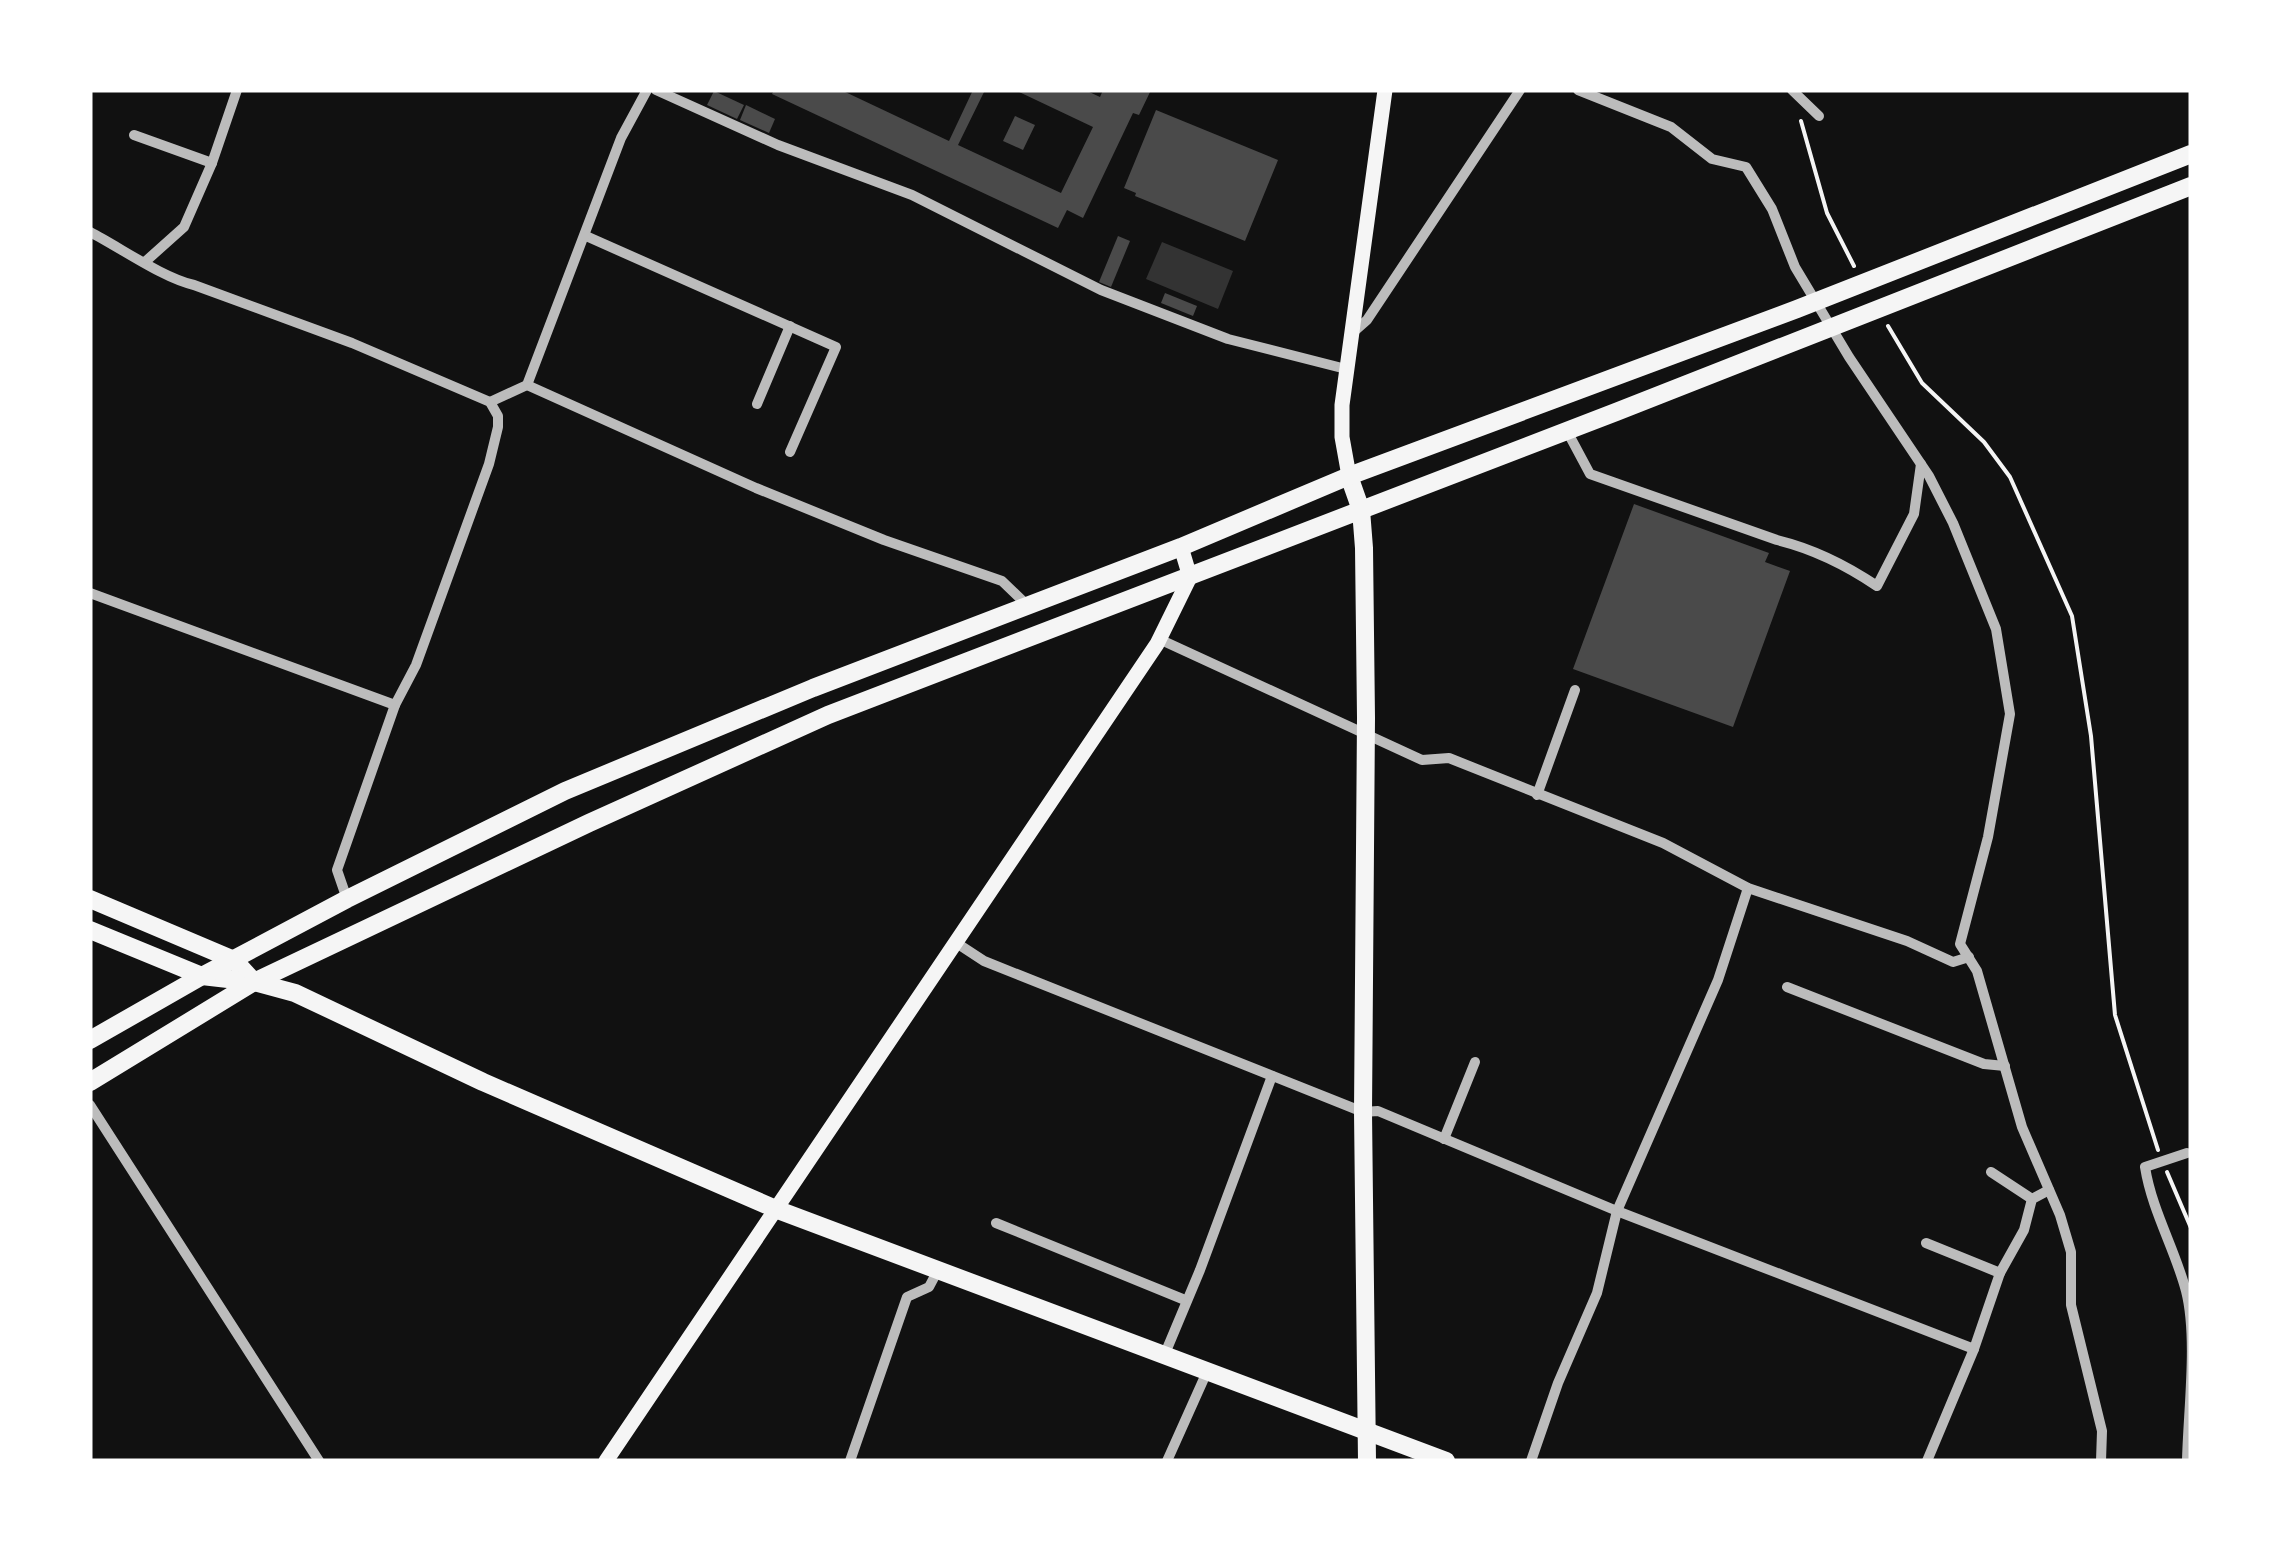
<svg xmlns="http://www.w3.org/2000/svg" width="2281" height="1551" font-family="Figtree,sans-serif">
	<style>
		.water { fill: #333 }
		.building { fill: #4a4a4a }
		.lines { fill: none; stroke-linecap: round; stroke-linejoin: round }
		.path { stroke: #f5f5f5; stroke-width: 4 }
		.minor { stroke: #bcbcbc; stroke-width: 10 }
		.secondary { stroke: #f5f5f5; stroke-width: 15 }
		.primary { stroke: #f5f5f5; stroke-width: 18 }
		.trunk { stroke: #f5f5f5; stroke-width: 18 }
	</style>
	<rect width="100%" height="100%" fill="#111"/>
	<polygon class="water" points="1162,242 1233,271 1218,309 1146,279"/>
	<g class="building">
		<polygon points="774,90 841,90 949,141 973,90 985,90 958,145 1061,193 1093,127 1015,90 1085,90 1100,97 1103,90 1151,90 1139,115 1133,113 1083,218 1067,210 1058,228 772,94"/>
		<polygon points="714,91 744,105 737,119 707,105"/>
		<polygon points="746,105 775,119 769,133 740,120"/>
		<polygon points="1156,110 1278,160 1245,241 1135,196 1136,193 1124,188"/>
		<polygon points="1015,116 1035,125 1023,150 1003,141"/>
		<polygon points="1118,236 1130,241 1111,287 1099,282"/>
		<polygon points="1165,293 1197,306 1193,316 1161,303"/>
		<polygon points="1634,504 1769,553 1765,562 1790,571 1733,727 1573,669"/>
	</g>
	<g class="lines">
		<g class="path">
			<polyline points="1801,121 1827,213 1854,266"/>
			<polyline points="1888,326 1922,383 1984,442 2010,477 2072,616 2091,736 2115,1015 2158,1150"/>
			<polyline points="2167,1172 2191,1228"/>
		</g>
		<g class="minor">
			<polyline points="656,90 778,145 912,195 1101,290 1228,339 1346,369"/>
			<polyline points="1578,90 1671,127 1712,159 1746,167 1772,209 1795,267 1849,357 1929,476 1953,523 1996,629 2010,714 1988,837 1960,944 1977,971 2022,1127 2060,1215 2071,1252 2071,1305 2102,1431 2101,1461"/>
			<polyline points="1792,90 1819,116"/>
			<polyline points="134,135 212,163"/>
			<path d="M 90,232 C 121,248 163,278 194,285 L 352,343 L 490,402 L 498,416 L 498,427 L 489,464 L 416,665 L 395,705 L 337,870 L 347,899"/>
			<polyline points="586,236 836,347 790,452"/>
			<polyline points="146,261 184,227 212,163 237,90"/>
			<polyline points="1350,335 1367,320 1520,90"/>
			<polyline points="527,385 756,488 884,540 1002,581 1028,606"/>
			<polyline points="490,402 527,385 621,138 647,90"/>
			<polyline points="757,404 790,326"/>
			<path d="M 1567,431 L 1590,474 L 1777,540 C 1814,549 1846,565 1877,586 L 1914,514 L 1921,464"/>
			<polyline points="90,593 395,705"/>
			<polyline points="1159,639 1422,760 1449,758 1663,843 1748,888 1907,941 1953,962 1969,957"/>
			<polyline points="1537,795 1575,690"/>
			<polyline points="955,942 984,961 1363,1112 1378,1111 1617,1211 1974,1349"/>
			<polyline points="1787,987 1984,1064 2005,1066"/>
			<polyline points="90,1105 319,1461"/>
			<polyline points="1444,1139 1475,1062"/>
			<polyline points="1991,1172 2032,1199"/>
			<polyline points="996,1223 1185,1300"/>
			<polyline points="1926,1243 2000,1273"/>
			<polyline points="1164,1356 1200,1270 1272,1076"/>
			<polyline points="850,1461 907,1297 929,1287 937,1272"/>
			<polyline points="1167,1461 1206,1374"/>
			<polyline points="1531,1461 1558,1383 1597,1293 1617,1211 1718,980 1748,888"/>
			<polyline points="1927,1461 1974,1349 2000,1273 2024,1230 2032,1199 2049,1190"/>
			<path d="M 2187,1461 C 2188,1412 2198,1338 2186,1291 C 2175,1249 2152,1211 2145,1167 L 2187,1153"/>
		</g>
		<g class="secondary">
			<polyline points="1349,476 1342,437 1342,405 1385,90"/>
			<polyline points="606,1461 1157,644 1190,577 1181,547"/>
		</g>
		<g class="primary">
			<polyline points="1349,476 1361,510 1364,548 1366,718 1363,1112 1367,1461"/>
			<polyline points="90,899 234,960 254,982"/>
			<polyline points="90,930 202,976 254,982 295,993 483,1082 778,1210 1446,1461"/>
		</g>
		<g class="trunk">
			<polyline points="90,1040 202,976 347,899 565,791 813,688 1181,547 1349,476 1797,309 2191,154"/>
			<polyline points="90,1082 254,982 589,823 828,715 1616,412 2191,186"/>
		</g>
	</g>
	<rect width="2281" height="1551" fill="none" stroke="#ffffff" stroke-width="185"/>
</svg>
